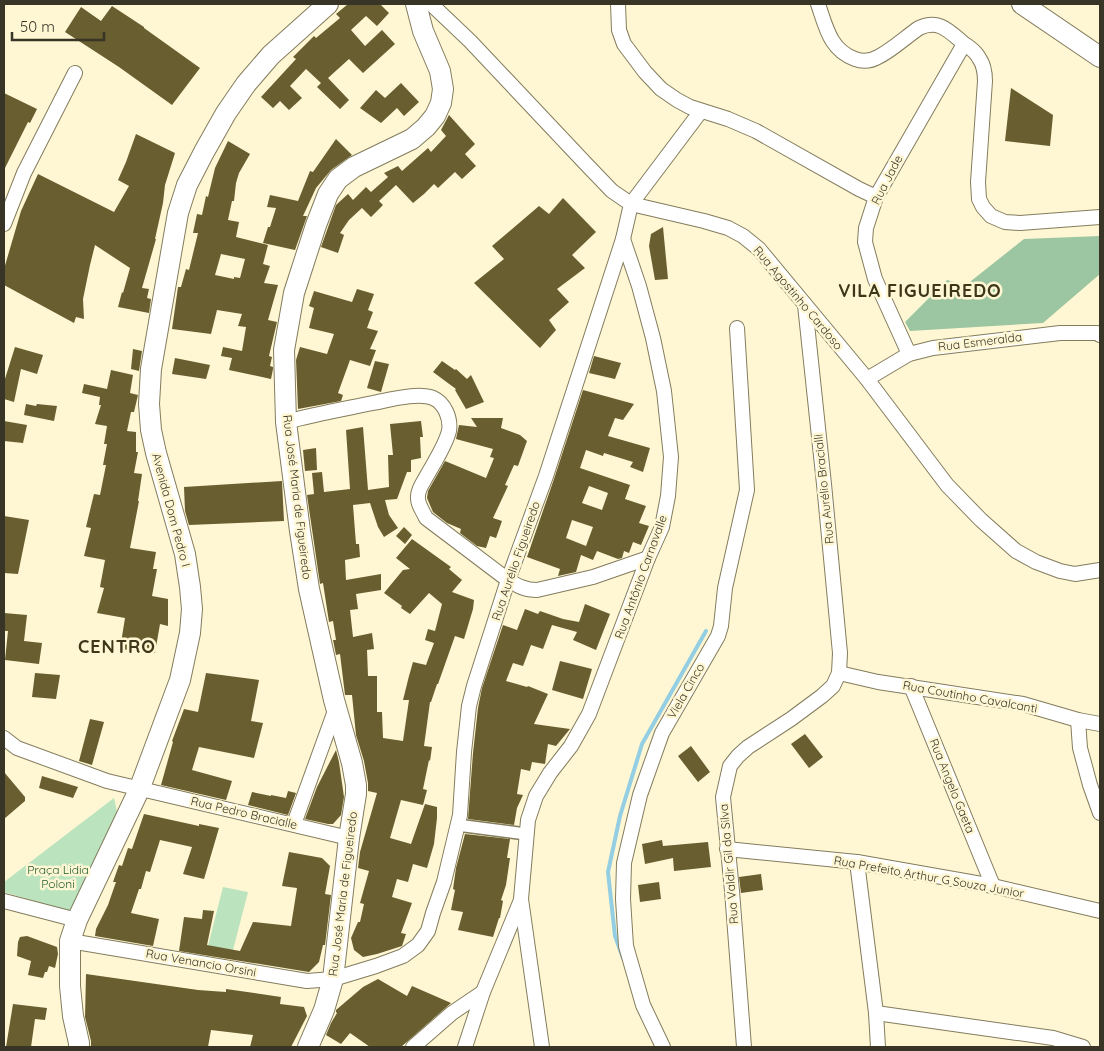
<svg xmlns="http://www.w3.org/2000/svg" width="1104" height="1051" font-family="Quicksand,sans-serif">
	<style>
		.green { fill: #bae3be }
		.forest { fill: #9cc5a1 }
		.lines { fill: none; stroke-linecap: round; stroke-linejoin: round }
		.stream { stroke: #94cee3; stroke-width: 4 }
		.building { fill: #695e30; fill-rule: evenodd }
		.pedestrian-casing { stroke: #837c5d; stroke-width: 14 }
		.minor-casing { stroke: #837c5d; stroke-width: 16 }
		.secondary-casing { stroke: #837c5d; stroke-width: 22 }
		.pedestrian { stroke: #fff; stroke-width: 11 }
		.minor { stroke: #fff; stroke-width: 14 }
		.secondary { stroke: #fff; stroke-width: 20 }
		.labels { text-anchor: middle; stroke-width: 5; stroke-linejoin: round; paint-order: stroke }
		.street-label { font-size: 12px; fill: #383527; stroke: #fff7d4 }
		.park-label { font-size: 12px; fill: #205b2d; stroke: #fff7d4 }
		.district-label { font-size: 18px; font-weight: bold; letter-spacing: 1px; fill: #3d3619; stroke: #fff7d4 }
	</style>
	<rect width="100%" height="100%" fill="#fff7d4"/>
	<g class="green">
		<polygon points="114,798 118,816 75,913 4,892 4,882"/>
		<polygon points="223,887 248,892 233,950 208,946"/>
	</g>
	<polygon class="forest" points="1100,236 1100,274 1043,323 910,331 905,322 947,280 966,285 1024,239"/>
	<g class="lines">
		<polyline class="stream" points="623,958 615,936 608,872 620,816 642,744 706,631"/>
	</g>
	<g class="building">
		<polygon points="348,4 380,4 389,13 377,26 366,16 351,30 365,46 382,30 395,44 363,73 349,59 328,78 349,100 340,109 317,87 321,83 306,69 290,86 302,98 289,110 280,101 273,108 261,97 296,59 293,57 314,36 316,38 340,18 336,14"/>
		<polygon points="112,6 144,27 144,28 200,68 172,105 119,67 65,32 81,7 101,21"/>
		<polygon points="401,83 419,102 404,116 397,108 381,123 360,108 376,90 385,98"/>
		<polygon points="1011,88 1053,115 1050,146 1005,141"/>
		<polygon points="4,93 37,109 30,123 28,122 4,170"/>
		<polygon points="449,115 475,144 465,154 476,166 462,179 455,172 438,188 434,184 424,194 413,203 396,185 379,201 383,205 371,217 362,208 349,220 340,233 344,235 338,253 321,247 336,205 348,194 353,200 366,187 371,192 388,177 384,173 398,166 402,171 428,148 431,152 446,136 441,130"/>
		<polygon points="136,134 175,153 165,185 163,203 155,239 156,239 142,288 149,289 147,298 151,299 149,313 118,307 122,292 123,293 130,268 95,245 90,265 83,299 84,319 76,317 74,323 4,285 4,269 21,211 38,174 114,212 129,186 118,180 126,162"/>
		<polygon points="336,139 352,155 331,170 316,188 303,216 307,216 295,250 263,243 268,227 270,227 276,208 267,207 270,195 298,201 310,171 313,172"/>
		<path d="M 228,141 L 250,154 L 239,173 L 236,183 L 234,201 L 232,201 L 228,220 L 239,222 L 236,237 L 268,245 L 263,264 L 270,266 L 264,283 L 278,285 L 268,320 L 277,322 L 269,356 L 272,357 L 270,366 L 273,367 L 273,369 L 271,379 L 229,370 L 232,358 L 221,356 L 223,347 L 242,351 L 246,327 L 238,326 L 242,314 L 217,310 L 211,334 L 172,329 L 178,287 L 181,287 L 186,269 L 189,270 L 198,233 L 193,233 L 197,214 L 202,215 L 206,196 L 208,197 L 215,168 ZM 221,254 L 245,259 L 240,278 L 234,277 L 234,279 L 215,275 Z"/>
		<polygon points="563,198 596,232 572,255 585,268 557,289 569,302 549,320 556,330 540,348 474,283 504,259 492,246 539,206 549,214"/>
		<polygon points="663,227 668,279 655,280 649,246 651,234"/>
		<polygon points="357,289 374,294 368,310 373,312 367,328 378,331 370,349 376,350 370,366 350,360 338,393 343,395 341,401 298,409 296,360 300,347 327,354 334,334 309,328 314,308 309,306 314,291 352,302"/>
		<polygon points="15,347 43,355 37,374 21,369 14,402 4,399 4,382"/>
		<polygon points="133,349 142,351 139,371 131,369"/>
		<polygon points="594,356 621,363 615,379 589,373"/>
		<polygon points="175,358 210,365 206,379 172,374"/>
		<polygon points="375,361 389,364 381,392 367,388"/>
		<polygon points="442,361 455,370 456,369 467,379 471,375 484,402 466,409 455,390 456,389 433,372"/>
		<polygon points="111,370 133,375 130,393 138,395 134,412 131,412 127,431 136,432 136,452 138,452 134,473 142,474 138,501 139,501 130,548 156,552 153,569 157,569 152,596 168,599 168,626 160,624 155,653 120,649 125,618 97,613 104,588 100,587 105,560 84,556 91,528 86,527 94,494 100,495 106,465 103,465 107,444 104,444 107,426 95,424 101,405 99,405 100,397 82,393 84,384 107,389"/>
		<path d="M 583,390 L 634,404 L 623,420 L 615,418 L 608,436 L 650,448 L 643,472 L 630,467 L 633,462 L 604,453 L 603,456 L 586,450 L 580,468 L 630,485 L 625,499 L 646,506 L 639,523 L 649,526 L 641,545 L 633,542 L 629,553 L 624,551 L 622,558 L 618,559 L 597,551 L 593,560 L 581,555 L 576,572 L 558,576 L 560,569 L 527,557 L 554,479 ZM 589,486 L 608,493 L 602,510 L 582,503 ZM 572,520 L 593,527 L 586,546 L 566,538 Z"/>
		<polygon points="26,404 36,406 37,404 57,406 54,421 24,415"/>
		<polygon points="471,418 503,418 501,428 520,435 527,441 518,466 514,465 505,485 508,486 493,518 502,521 496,538 490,536 486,548 477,546 460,533 461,529 447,523 433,512 427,498 428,491 445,461 486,478 494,458 490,457 493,449 456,439 459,425 477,427"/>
		<polygon points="4,421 27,425 23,443 4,441"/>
		<polygon points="421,421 423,437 420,437 421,458 411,460 411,472 407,472 397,499 385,500 389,515 398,528 384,537 378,527 370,503 353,505 356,544 359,544 360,557 345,560 346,580 381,574 381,590 356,594 358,609 350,610 353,637 372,633 374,649 367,650 368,676 377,676 377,712 382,712 383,738 403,741 409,700 403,700 409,676 413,662 426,665 434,643 425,640 428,629 435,631 442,604 429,593 410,614 401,608 402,606 384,593 403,570 410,569 396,558 412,539 451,567 449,569 462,580 452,592 474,600 473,609 464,639 455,636 438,684 437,684 431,702 430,702 424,746 432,747 430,761 429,760 423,789 427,790 423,805 401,800 390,838 411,844 425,804 437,807 437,818 434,844 427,868 413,864 408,882 397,879 392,897 412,903 401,933 406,934 402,946 377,954 363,957 354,950 351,938 358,922 360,922 364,904 360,903 369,871 358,868 360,852 377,793 368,791 368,783 364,761 356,735 352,695 345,695 340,654 336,655 333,640 336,640 333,621 329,622 323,583 320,584 307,495 314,494 312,473 322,472 324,492 350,489 346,430 363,427 368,490 389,487 388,455 393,455 390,424"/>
		<polygon points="316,448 317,470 305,471 303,450"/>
		<polygon points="282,481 284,521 189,525 185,511 184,487"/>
		<polygon points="4,516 29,520 18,574 4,573"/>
		<polygon points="404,527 412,535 405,544 396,536"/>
		<polygon points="585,604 610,614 596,650 573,640 577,632 552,625 543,649 531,645 523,666 513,663 506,681 527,687 528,686 548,694 534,724 570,729 556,746 548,744 545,764 532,762 530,771 521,769 517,794 523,795 517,808 514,825 468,819 473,753 478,708 482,688 503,625 517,630 525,609 538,614 540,611 563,619 579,622"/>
		<polygon points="4,613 27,615 24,641 42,643 39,664 5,660 8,631 4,631"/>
		<polygon points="560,661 592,669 583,699 552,690"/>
		<polygon points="35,673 60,675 56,699 32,697"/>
		<polygon points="206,673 259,680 251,721 263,723 254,758 199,747 192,770 232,781 226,800 161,785 173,742 172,741 184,709 198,712"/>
		<polygon points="90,719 104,722 92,765 79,761"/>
		<polygon points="805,734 823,757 809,768 791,744"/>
		<polygon points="691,746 710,772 698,782 678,756"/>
		<polygon points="336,750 339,762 344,797 341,815 333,824 328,824 305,819 317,787"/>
		<polygon points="4,772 25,797 25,801 4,819"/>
		<polygon points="42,776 78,787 73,798 39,788"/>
		<polygon points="288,791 296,793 288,815 248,805 252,792 271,796 271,795 286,798"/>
		<polygon points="144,814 199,826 199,824 219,828 204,879 183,874 192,847 160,840 150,872 146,871 141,889 139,889 131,913 159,919 153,946 95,936 96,929 108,905 116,882 113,882 119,865 122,866 128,848 132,849"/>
		<polygon points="465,834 510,839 507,858 510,858 506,885 501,900 503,901 500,918 499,918 493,937 458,930 463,912 451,910 455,890 453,889 456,868"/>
		<polygon points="662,840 663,846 708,842 711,867 674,871 673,858 645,864 642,844"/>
		<polygon points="289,852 322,858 330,866 325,894 331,895 325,945 323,945 319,962 309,972 179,951 184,917 202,919 203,910 214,911 207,945 240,951 253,922 291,926 297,888 282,886"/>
		<polygon points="761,874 763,890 741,893 739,877"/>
		<polygon points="659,882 661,899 640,902 638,885"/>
		<polygon points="27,936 57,947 58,954 55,968 49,966 47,972 45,972 43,978 28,975 31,961 17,956 18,942 20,937"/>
		<polygon points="86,974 198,990 226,992 226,989 281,997 280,1004 304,1007 307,1016 291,1047 250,1047 253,1035 211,1030 208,1047 91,1047 91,1041 85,1017"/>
		<polygon points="378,979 407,996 412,986 451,1003 401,1047 370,1047 350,1033 341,1044 326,1035 331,1023 337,1013 336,1012 336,1010 363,987"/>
		<polygon points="13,1004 47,1008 45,1020 35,1019 31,1047 6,1047"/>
	</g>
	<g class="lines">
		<g class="pedestrian-casing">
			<polyline id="pedestrian" points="457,825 526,834"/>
		</g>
		<g class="minor-casing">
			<g id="minor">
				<polyline points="431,4 470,41 587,165 612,191 631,204 704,221 728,228 743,236 759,249 867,379 947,485 981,520 1016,551 1036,562 1060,571 1075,574 1100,570"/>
				<polyline points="618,4 619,30 624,44 645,72 661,89 677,100 690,107 728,119 756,131 859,189 876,197"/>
				<path d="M 818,4 C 826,27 830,50 855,59 C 863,62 871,61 878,57 C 891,51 907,36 919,28 C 938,19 948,30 962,42 C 968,47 975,50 979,58 C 984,65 985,72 985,81 L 978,182 L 979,199 L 983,207 L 991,216 L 1005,222 L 1020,223 L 1100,217"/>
				<polyline points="4,224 24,173 75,73"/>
				<polyline points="909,354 875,279 865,242 866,228 876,197 964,44"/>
				<polyline points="867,379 909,354 933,348 1060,333 1097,333 1100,335"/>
				<path d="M 286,422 C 315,414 344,409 373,403 C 389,400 418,392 433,398 C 445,403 451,419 449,431 C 445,447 433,464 425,479 C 422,484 418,490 418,496 C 417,504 423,511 426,518 L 508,580 C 518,586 525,590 537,590 L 593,577 L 648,558"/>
				<polyline points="839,673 878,682 1023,704 1078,720 1100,724"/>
				<polyline points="911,686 993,886"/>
				<polyline points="1078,720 1080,748 1090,785 1100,813"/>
				<polyline points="4,738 17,748 107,781 349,838"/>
				<polyline points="294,824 336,708"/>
				<polyline points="727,849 857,862 993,886 1100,911"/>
				<polyline points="857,862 876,1013 878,1047"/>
				<polyline points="4,901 77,920"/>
				<polyline points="70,941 307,981 333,979 376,966 403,956 418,945 428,931 433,913 444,882 460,815 464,752 469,706 474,686 508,580 546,476 623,239 631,204 701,111"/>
				<polyline points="876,1013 1053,1038 1083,1047"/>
				<polyline points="413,1047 452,1013 483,992"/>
				<polyline points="465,1047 483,992 521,900"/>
				<polyline points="542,1047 521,899 528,820 536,796 550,773 571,746 589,714 648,558 662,527 668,496 671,457 664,391 653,338 639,286 623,239"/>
				<polyline points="663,1047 643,1005 626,946 623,899 624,863 640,795 662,733 718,636 721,626 725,588 747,490 737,328"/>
				<polyline points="744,1047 732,891 723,797 730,766 738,756 748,747 791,719 822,696 833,686 839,673 840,653 824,484 805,305"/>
			</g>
		</g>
		<g class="secondary-casing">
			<g id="secondary">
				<polyline points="1022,4 1100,57"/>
				<polyline points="79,1047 79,1043 73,1016 70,986 70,941 77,920 139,790 180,680 190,633 192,609 190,587 185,554 156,453 151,430 149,404 151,369 178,213 187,185 204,152 226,113 246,84 271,55 328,4"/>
				<polyline points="308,1047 324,1010 333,979 349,838 356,794 356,785 352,763 334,700 309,589 300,531 286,422 284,350 294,293 316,225 328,194 338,179 354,167 412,139 426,127 435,116 441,103 443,89 440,71 423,31 416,4"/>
			</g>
		</g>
		<use href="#pedestrian" class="pedestrian"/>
		<use href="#minor" class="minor"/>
		<use href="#secondary" class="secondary"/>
	</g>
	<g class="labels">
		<g class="street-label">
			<text transform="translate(887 180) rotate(-63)" y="4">Rua Jade</text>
			<text transform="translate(798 298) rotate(50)" y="4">Rua Agostinho Cardoso</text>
			<text transform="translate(980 342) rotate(-7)" y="4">Rua Esmeralda</text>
			<text transform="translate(824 489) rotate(-96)" y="4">Rua Aurélio Bracialli</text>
			<text transform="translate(297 497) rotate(83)" y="4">Rua José Maria de Figueiredo</text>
			<text transform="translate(171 510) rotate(75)" y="4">Avenida Dom Pedro I</text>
			<text transform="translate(516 561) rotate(-71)" y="4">Rua Aurélio Figueiredo</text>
			<text transform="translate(641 577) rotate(-70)" y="4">Rua Antônio Carnavalle</text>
			<text transform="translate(686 691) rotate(-60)" y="4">Viela Cinco</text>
			<text transform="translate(970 697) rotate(10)" y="4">Rua Coutinho Cavalcanti</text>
			<text transform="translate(952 786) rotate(68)" y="4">Rua Angelo Gaeta</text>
			<text transform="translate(244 813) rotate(13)" y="4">Rua Pedro Bracialle</text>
			<text transform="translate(729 864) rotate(-95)" y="4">Rua Valdir Gil da Silva</text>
			<text transform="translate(929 877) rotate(10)" y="4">Rua Prefeito Arthur G Souza Junior</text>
			<text transform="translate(343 894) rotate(-83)" y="4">Rua José Maria de Figueiredo</text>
			<text transform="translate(201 963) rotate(10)" y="4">Rua Venancio Orsini</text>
		</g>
		<g class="park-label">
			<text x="58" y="874">Praça Lidia<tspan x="58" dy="14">Poloni</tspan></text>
		</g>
		<g class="district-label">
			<text x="920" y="297">VILA FIGUEIREDO</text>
			<text x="117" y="653">CENTRO</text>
		</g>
	</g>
	<rect width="1104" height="1051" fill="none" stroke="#383527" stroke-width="10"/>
	<path d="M12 32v8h92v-8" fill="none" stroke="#383527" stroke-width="2.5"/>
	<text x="20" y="32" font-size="15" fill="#383527" stroke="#fff7d4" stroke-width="4" paint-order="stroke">50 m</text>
</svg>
